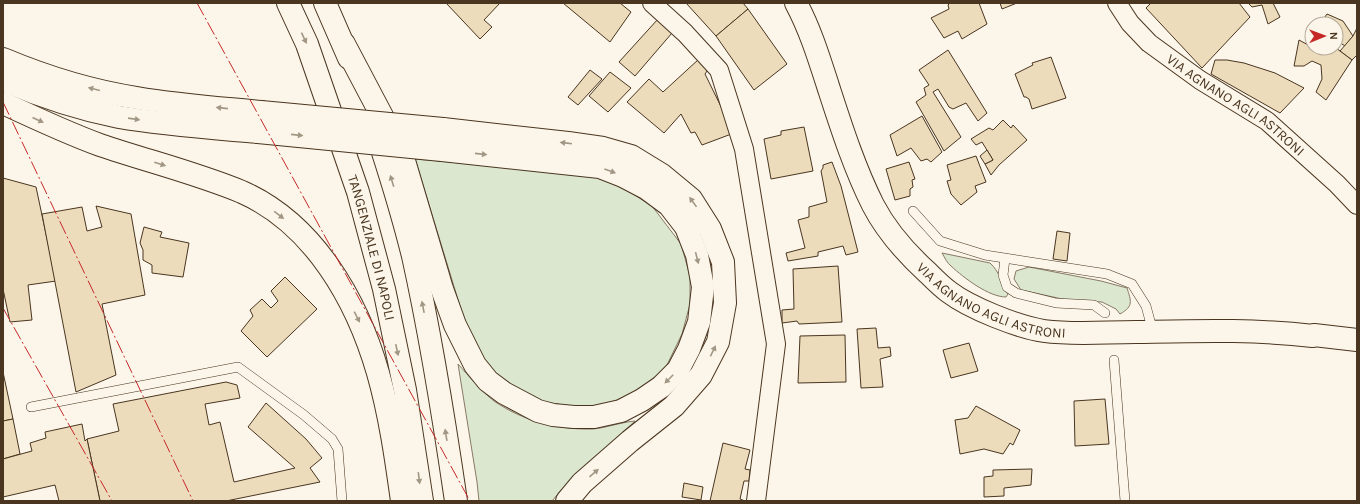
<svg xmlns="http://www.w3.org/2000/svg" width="1360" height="504" font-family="Karla,sans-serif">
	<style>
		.green { fill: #dce7d0; stroke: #887966 }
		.building { fill: #ecdcbc; stroke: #4a3520 }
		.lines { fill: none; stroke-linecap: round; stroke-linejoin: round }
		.lane-casing { stroke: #4a3520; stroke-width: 10 }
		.street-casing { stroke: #4a3520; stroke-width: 20 }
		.secondary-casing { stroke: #4a3520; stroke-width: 24 }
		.highway-casing { stroke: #4a3520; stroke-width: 24 }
		.lane { stroke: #fbf6e9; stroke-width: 9 }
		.street { stroke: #fbf6e9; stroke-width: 18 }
		.secondary { stroke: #fbf6e9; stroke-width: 22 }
		.highway { stroke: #fbf6e9; stroke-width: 22 }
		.highway-bridge-casing { stroke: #4a3520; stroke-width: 24; stroke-linecap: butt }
		.highway-bridge { stroke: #fbf6e9; stroke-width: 22 }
		.power { stroke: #c62828; stroke-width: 1; stroke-dasharray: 14 3 2 3; stroke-linecap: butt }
		.oneway { fill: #a29684 }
		.labels { text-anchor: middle; stroke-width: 3; stroke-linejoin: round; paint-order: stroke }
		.street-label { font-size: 14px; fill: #4a3520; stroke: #fbf6e9 }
	</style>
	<rect width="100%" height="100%" fill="#fbf6e9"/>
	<g class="green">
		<polygon points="415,159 567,172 600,178 625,189 652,206 681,244 690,276 690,304 682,334 665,369 637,391 608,404 581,408 540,401 498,377 471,342"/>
		<path d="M 942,253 L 990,263 C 999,271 1002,283 1008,294 L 1006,297 C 989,297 964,278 951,266 C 947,263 945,258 942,253 Z"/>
		<path d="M 1029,267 L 1101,281 L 1127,288 C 1131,301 1134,306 1120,314 L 1116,309 L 1102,302 L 1067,300 L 1021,290 L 1014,279 L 1016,271 Z"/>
		<path d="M 458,364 C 469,376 481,391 494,401 C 523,421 558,430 593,429 C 605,428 622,422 635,421 L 563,488 L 552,501 L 479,501 L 477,482 Z"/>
	</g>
	<g class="building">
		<polygon points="446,3 500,3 484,20 492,27 480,39"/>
		<polygon points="563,3 620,3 631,12 610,42"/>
		<polygon points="686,3 743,3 748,9 716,36"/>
		<polygon points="950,3 979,3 987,24 962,39 958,31 944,38 931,18 949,9 948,5"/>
		<polygon points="1000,3 1017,3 1002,9"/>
		<polygon points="1151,3 1239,3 1250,17 1202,68 1146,8"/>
		<polygon points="1248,3 1273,3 1280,17 1268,24 1262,5 1252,7"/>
		<polygon points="748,9 787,64 754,90 716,36"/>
		<polygon points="1327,14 1343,21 1353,36 1345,46 1336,40 1336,24 1325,24 1322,21"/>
		<polygon points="658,19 672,33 635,76 619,62"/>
		<polygon points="1357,28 1357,55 1352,60 1340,51 1353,36"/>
		<polygon points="1299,40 1312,47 1312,48 1319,51 1321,48 1336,48 1352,60 1326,100 1316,92 1322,79 1321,65 1312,61 1304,66 1294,66"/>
		<polygon points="948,50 987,113 978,121 966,103 953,109 949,107 938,89 933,92 961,137 944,151 916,102 926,95 924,88 929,85 919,70"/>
		<polygon points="1051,57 1066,98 1032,109 1029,99 1026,97 1024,97 1015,74 1033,65 1032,63"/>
		<polygon points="699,59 709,68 705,74 734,133 702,145 695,132 691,133 681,114 664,133 627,102 649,79 663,92"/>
		<polygon points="1215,60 1227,60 1244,63 1275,73 1304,88 1280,113 1211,74"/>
		<polygon points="590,70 602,79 578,105 568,97"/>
		<polygon points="610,72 631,88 608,112 589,96"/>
		<polygon points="922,116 942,152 931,162 927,159 921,161 911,148 897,156 890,135"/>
		<polygon points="1003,120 1011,128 1013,125 1027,140 999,165 991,175 985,164 993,160 982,142 976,145 971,139 989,128 993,130"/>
		<polygon points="804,127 813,171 771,179 764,139 781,135 781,131"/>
		<polygon points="987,150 993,160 985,164 980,156"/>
		<polygon points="976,156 986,182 975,186 977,192 961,205 951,194 947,181 951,180 947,165"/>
		<polygon points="832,162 841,186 858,252 846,255 843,246 818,252 818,256 788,261 786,253 805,248 798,220 809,217 809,207 827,202 821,171 823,168 823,165"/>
		<polygon points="909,162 915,179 912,180 913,187 910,189 910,196 895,200 886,169"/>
		<polygon points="3,178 36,187 56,281 28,285 32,320 10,322 3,289"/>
		<polygon points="96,206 131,214 145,295 102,304 116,375 76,392 42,214 82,207 87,231 102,227"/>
		<polygon points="144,227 162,232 160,237 189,243 183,277 152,273 152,265 143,260 143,250 140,243"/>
		<polygon points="1057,231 1070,233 1067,261 1053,259"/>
		<polygon points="838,266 842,322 799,324 797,321 782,323 782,310 794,309 793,269"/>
		<polygon points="285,277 317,309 267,357 241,331 253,316 250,310 262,299 271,308 278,301 271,291"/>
		<polygon points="876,328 878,348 890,347 891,356 880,359 883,387 861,388 857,329"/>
		<polygon points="845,335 846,382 798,383 800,336"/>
		<polygon points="969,343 978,371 951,378 943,350"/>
		<polygon points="3,372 13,419 3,421"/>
		<polygon points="226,382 237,385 240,398 205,404 209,425 220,422 234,482 295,468 248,427 266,403 306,439 322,458 310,468 320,482 226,501 100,501 87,439 119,431 113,404"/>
		<polygon points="1105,399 1109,444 1075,446 1074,401"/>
		<polygon points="976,406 1020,430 1013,445 1010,443 1003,454 984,449 960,454 955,420 968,418"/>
		<polygon points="13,419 20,454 3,459 3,421"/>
		<polygon points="82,424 85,441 87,439 100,501 59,501 55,485 3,497 3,459 32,451 30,443 46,438 45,432"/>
		<polygon points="723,443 750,450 745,469 750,470 749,481 744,481 740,499 745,501 710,501"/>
		<polygon points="1032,469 1031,485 1004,488 1004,496 984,497 984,477 993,476 993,470"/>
		<polygon points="684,483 703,487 701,500 682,497"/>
	</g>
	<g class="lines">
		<g class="lane-casing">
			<g id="lane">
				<polyline points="913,211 940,241 985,255 1107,274 1132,284 1146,306 1153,332"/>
				<polyline points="1005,259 1003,275 1007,287 1016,293 1056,303 1094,305 1105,313"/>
				<polyline points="1114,360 1125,501"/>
				<polyline points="31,407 238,367 304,415 332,439 338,449 342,501"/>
			</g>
		</g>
		<g class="street-casing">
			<g id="street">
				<polyline points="652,3 685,33 719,70 744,149 776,344 756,501"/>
				<path id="s1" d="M 1117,3 L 1130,23 L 1149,43 L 1200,80 L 1267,121 L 1337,184 L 1357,205"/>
			</g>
		</g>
		<g class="secondary-casing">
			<g id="secondary">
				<path id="s2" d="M 796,3 C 810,29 819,58 828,86 C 841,126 854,167 873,205 C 887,232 906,253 928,273 C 935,280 942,287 949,292 C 970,308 1018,327 1044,331 C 1074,335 1105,332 1136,332 C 1195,331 1254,329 1313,336 L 1314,335 L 1357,340"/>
			</g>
		</g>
		<g class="highway-casing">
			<g id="highway">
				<path id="s3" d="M 288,3 L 307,44 L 358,192 L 384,289 L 405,390 L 422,501"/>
				<polyline points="325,3 349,58"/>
				<polyline points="344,44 402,154 442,289 455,325 475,365 488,381 504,393 538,411 553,415 574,417 594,417 621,411 642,400 661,387 678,370 689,349 699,322 703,287 697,255 686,227 669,205 646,188 623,176 600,167 442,150"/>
				<path d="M 3,59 C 46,77 91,91 137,98 C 178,105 220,108 261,112"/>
				<path d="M 3,80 C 40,96 79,109 119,117 C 165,125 212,128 258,132"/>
				<path d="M 3,103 C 35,118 67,133 100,145 C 147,161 196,173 242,192 C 314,224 357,300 378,373 C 390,415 396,458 402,501"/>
				<path d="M 375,128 C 389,170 402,212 413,256 C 431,337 444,419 456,501"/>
				<polyline points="443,129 568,143 603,148 631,156 662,175 691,199 710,229 723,262 725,303 718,342 701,375 674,406 630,441 582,483 567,501"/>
			</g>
		</g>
		<use href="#lane" class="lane"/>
		<use href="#street" class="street"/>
		<use href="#secondary" class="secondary"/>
		<use href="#highway" class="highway"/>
		<g class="highway-bridge-casing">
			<g id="highway-bridge">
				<polyline points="261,112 443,129"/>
				<polyline points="258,132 442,150"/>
			</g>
		</g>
		<use href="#highway-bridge" class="highway-bridge"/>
		<g class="power">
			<polyline points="197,3 470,501"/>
			<polyline points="3,102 193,501"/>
			<polyline points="3,308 112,501"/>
		</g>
	</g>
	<defs><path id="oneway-solid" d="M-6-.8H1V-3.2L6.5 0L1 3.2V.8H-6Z"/></defs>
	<g class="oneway">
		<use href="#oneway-solid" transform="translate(304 38) rotate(65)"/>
		<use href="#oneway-solid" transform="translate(94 89) rotate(-166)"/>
		<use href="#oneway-solid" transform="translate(222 108) rotate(-174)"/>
		<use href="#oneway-solid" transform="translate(134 119) rotate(8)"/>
		<use href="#oneway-solid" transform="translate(38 120) rotate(24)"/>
		<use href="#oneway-solid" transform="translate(297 135) rotate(6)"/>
		<use href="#oneway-solid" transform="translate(566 143) rotate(-173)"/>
		<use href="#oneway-solid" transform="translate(481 154) rotate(6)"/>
		<use href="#oneway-solid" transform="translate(160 164) rotate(18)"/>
		<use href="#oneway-solid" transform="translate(610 171) rotate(20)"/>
		<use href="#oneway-solid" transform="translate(392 181) rotate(-107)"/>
		<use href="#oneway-solid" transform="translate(693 202) rotate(-126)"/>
		<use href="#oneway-solid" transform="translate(279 215) rotate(37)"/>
		<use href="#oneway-solid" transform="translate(697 258) rotate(76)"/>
		<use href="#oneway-solid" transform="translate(423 307) rotate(-101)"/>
		<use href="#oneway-solid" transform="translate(357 317) rotate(63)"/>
		<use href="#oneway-solid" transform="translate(397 350) rotate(78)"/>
		<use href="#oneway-solid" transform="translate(713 351) rotate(-64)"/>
		<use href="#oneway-solid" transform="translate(669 379) rotate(135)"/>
		<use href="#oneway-solid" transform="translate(446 435) rotate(-99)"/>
		<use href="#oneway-solid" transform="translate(594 473) rotate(-41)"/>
		<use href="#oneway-solid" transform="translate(419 478) rotate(83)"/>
	</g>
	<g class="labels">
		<g class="street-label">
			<text dy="5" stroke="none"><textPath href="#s1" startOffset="158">VIA AGNANO AGLI ASTRONI</textPath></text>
			<text dy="5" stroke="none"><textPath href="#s3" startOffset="259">TANGENZIALE DI NAPOLI</textPath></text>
			<text dy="5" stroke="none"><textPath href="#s2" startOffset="375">VIA AGNANO AGLI ASTRONI</textPath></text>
		</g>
	</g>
	<rect width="1360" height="504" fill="none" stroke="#4a3520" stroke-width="8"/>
	<g transform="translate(1324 36) rotate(89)"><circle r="19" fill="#fbf6e9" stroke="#b4a999"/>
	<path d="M0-3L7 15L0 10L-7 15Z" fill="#c62828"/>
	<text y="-6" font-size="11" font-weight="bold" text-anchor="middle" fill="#4a3520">N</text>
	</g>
</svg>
